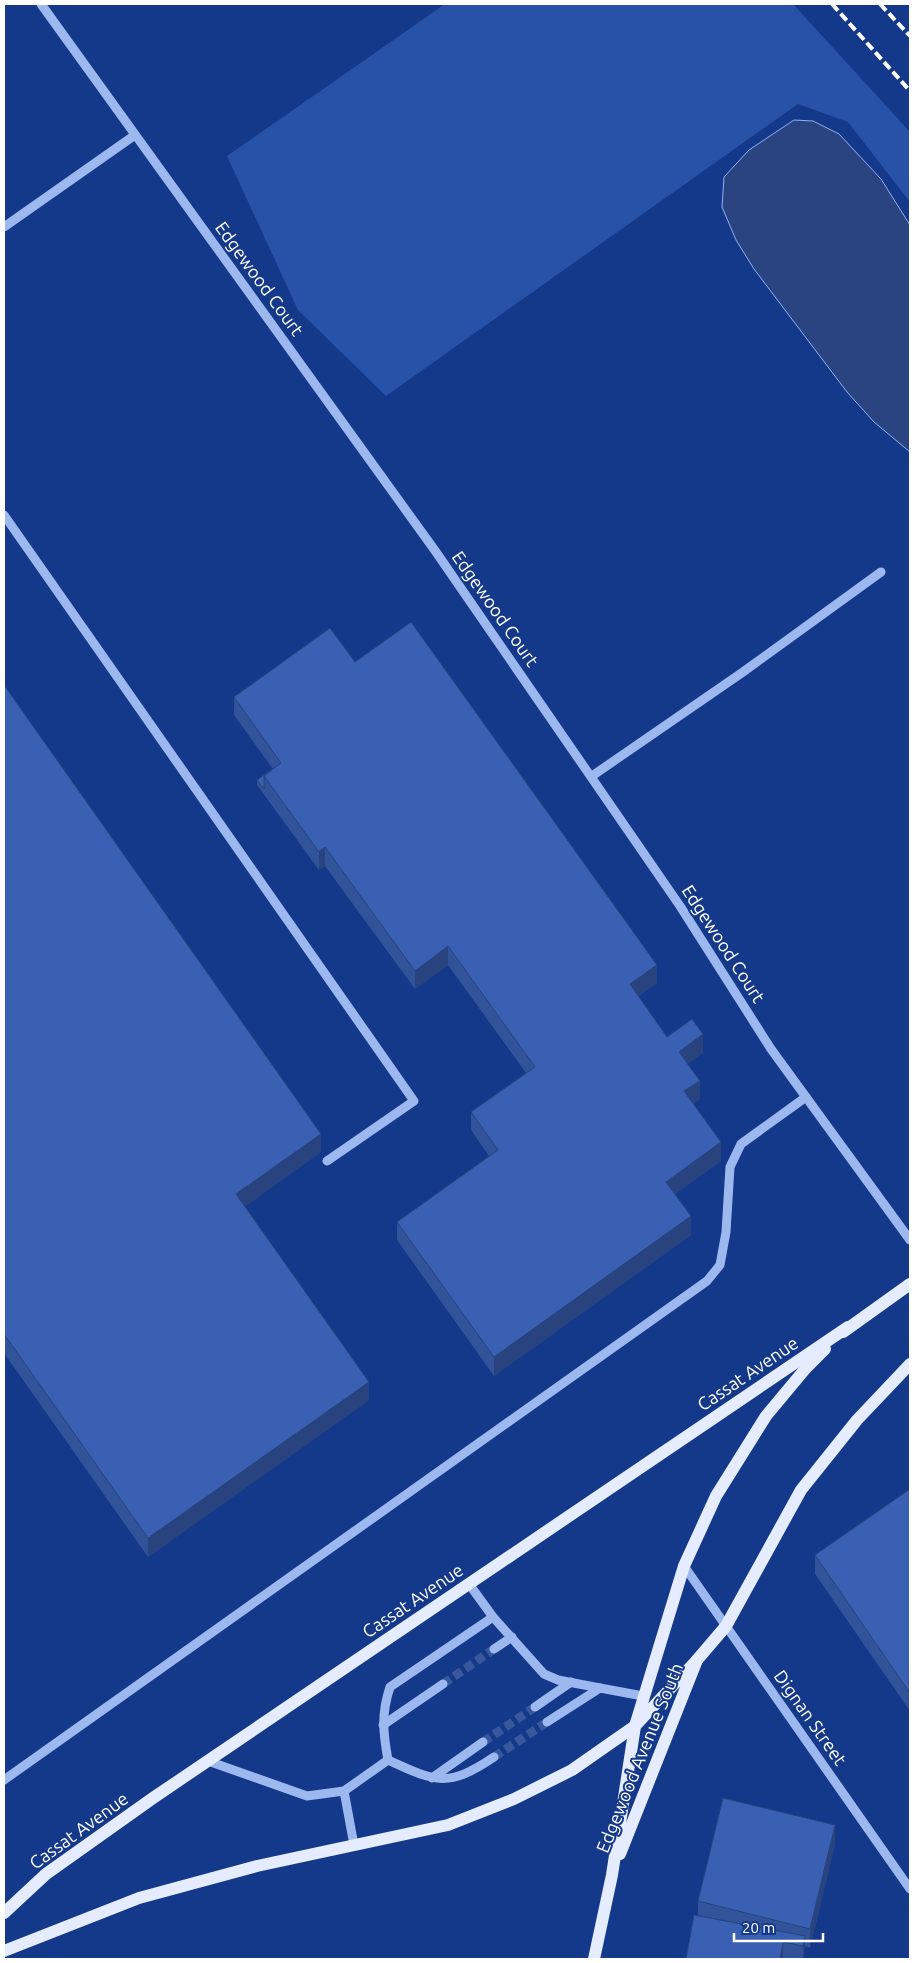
<svg xmlns="http://www.w3.org/2000/svg" width="914" height="1963" font-family="Ubuntu,sans-serif">
	<style>
		.green { fill: #2851a8 }
		.water { fill: #2a4481; stroke: #8fb0f2 }
		.lines { fill: none; stroke-linecap: round; stroke-linejoin: round }
		.minor-tunnel { stroke: #38579c; stroke-width: 9; stroke-dasharray: 9 4.5; stroke-linecap: butt }
		.minor { stroke: #9db8ef; stroke-width: 9 }
		.major { stroke: #e5ecff; stroke-width: 12 }
		.rail { stroke: #fff; stroke-width: 4; stroke-dasharray: 9 4; stroke-linecap: butt }
		.wall { fill: #315399 }
		.shaded-wall { fill: #28437d }
		.building { fill: #3960b2; stroke: #28437d }
		.labels { text-anchor: middle; stroke-width: 4; stroke-linejoin: round; paint-order: stroke }
		.street-label { font-size: 18px; fill: #fff; stroke: #15398a }
	</style>
	<rect width="100%" height="100%" fill="#15398a"/>
	<polygon class="green" points="445,4 793,4 910,132 910,202 848,122 798,104 386,396 298,310 227,156"/>
	<polygon class="water" points="794,120 813,121 839,134 881,179 910,225 910,452 874,422 847,392 754,269 736,240 722,207 724,177 749,150"/>
	<g class="lines">
		<g class="minor-tunnel">
			<polyline points="443,1684 494,1649"/>
			<polyline points="483,1742 535,1707"/>
			<polyline points="494,1757 547,1722"/>
		</g>
		<g class="minor">
			<polyline points="41,4 436,552 680,906 771,1049 910,1240"/>
			<polyline points="4,227 135,135"/>
			<polyline points="4,515 414,1101 327,1161"/>
			<polyline points="592,776 743,672 881,572"/>
			<polyline points="684,1566 910,1889"/>
			<polyline points="493,1617 544,1674 558,1680 600,1688"/>
			<polyline points="494,1649 512,1637"/>
			<polyline points="535,1707 571,1682"/>
			<polyline points="547,1722 600,1688 643,1696"/>
			<polyline points="383,1725 443,1684"/>
			<path d="M 388,1760 C 383,1732 381,1714 390,1687 L 493,1617 L 469,1584"/>
			<path d="M 208,1761 L 307,1796 L 344,1791 L 388,1760 C 436,1782 448,1788 494,1757"/>
			<polyline points="432,1778 483,1742"/>
			<polyline points="4,1780 707,1281 720,1265 726,1232 730,1167 741,1144 806,1097"/>
			<polyline points="344,1791 354,1845"/>
		</g>
		<g class="major">
			<polyline points="843,1332 910,1284"/>
			<polyline points="620,1854 697,1660 726,1626 801,1490 857,1420 910,1364"/>
			<polyline points="4,1913 46,1874 153,1798 848,1327"/>
			<polyline points="4,1951 139,1898 257,1866 448,1825 514,1799 572,1770 635,1726 697,1660"/>
			<polyline points="594,1959 612,1875 635,1726 684,1566 716,1496 766,1416 806,1368 825,1349"/>
		</g>
		<g class="rail">
			<polyline points="832,4 910,91"/>
			<polyline points="880,4 910,36"/>
		</g>
	</g>
	<g class="wall">
		<polygon points="355,662 657,983 638,996 667,1037 703,1053 687,1064 700,1099 693,1103 721,1161 675,1194 691,1235 494,1376 397,1240 397,1222 489,1156 471,1130 471,1112 526,1073 448,965 415,989 325,866 319,870 257,785 257,780 273,769 234,715 234,697"/>
		<polygon points="4,685 321,1152 244,1207 369,1400 148,1557 4,1353"/>
		<polygon points="910,1489 910,1711 815,1574 815,1555"/>
		<polygon points="835,1844 810,1948 805,1946 804,1959 686,1959 698,1916 698,1901"/>
	</g>
	<g class="shaded-wall">
		<polygon points="325,847 325,866 319,870 319,852"/>
		<polygon points="448,946 448,965 415,989 415,971"/>
		<polygon points="657,965 657,983 630,1002 630,984"/>
		<polygon points="703,1034 703,1053 679,1070 679,1052"/>
		<polygon points="700,1081 700,1099 684,1110 684,1091"/>
		<polygon points="321,1134 321,1152 236,1213 236,1194"/>
		<polygon points="721,1142 721,1161 666,1200 666,1182"/>
		<polygon points="691,1216 691,1235 494,1376 494,1357"/>
		<polygon points="369,1382 369,1400 148,1557 148,1538"/>
		<polygon points="835,1825 835,1844 810,1948 810,1929"/>
		<polygon points="805,1936 805,1954 804,1959 803,1959 803,1946"/>
		<polygon points="783,1942 783,1959 780,1959"/>
	</g>
	<g class="building">
		<polygon points="411,622 657,965 630,984 667,1037 692,1019 703,1034 679,1052 700,1081 684,1091 721,1142 666,1182 691,1216 494,1357 397,1222 498,1150 471,1112 535,1067 448,946 415,971 325,847 319,852 264,776 281,763 234,697 330,628 355,662"/>
		<polygon points="4,685 321,1134 236,1194 369,1382 148,1538 4,1334"/>
		<polygon points="275,767 264,776 264,789 257,780"/>
		<polygon points="910,1489 910,1693 815,1555"/>
		<polygon points="723,1798 835,1825 810,1929 698,1901"/>
		<polygon points="694,1915 805,1936 803,1946 783,1942 780,1959 686,1959"/>
	</g>
	<g class="labels">
		<g class="street-label">
			<text transform="translate(259 279) rotate(54)" y="6">Edgewood Court</text>
			<text transform="translate(495 609) rotate(55)" y="6">Edgewood Court</text>
			<text transform="translate(723 944) rotate(57)" y="6">Edgewood Court</text>
			<text transform="translate(748 1374) rotate(-34)" y="6">Cassat Avenue</text>
			<text transform="translate(413 1601) rotate(-34)" y="6">Cassat Avenue</text>
			<text transform="translate(810 1718) rotate(55)" y="6">Dignan Street</text>
			<text transform="translate(640 1758) rotate(-68)" y="6">Edgewood Avenue South</text>
			<text transform="translate(79 1831) rotate(-36)" y="6">Cassat Avenue</text>
		</g>
	</g>
	<rect width="914" height="1963" fill="none" stroke="#ffffff" stroke-width="10"/>
	<path d="M734 1933v8h89v-8" fill="none" stroke="#ffffff" stroke-width="2.5"/>
	<text x="742" y="1933" font-size="15" fill="#ffffff" stroke="#15398a" stroke-width="4" paint-order="stroke">20 m</text>
</svg>
